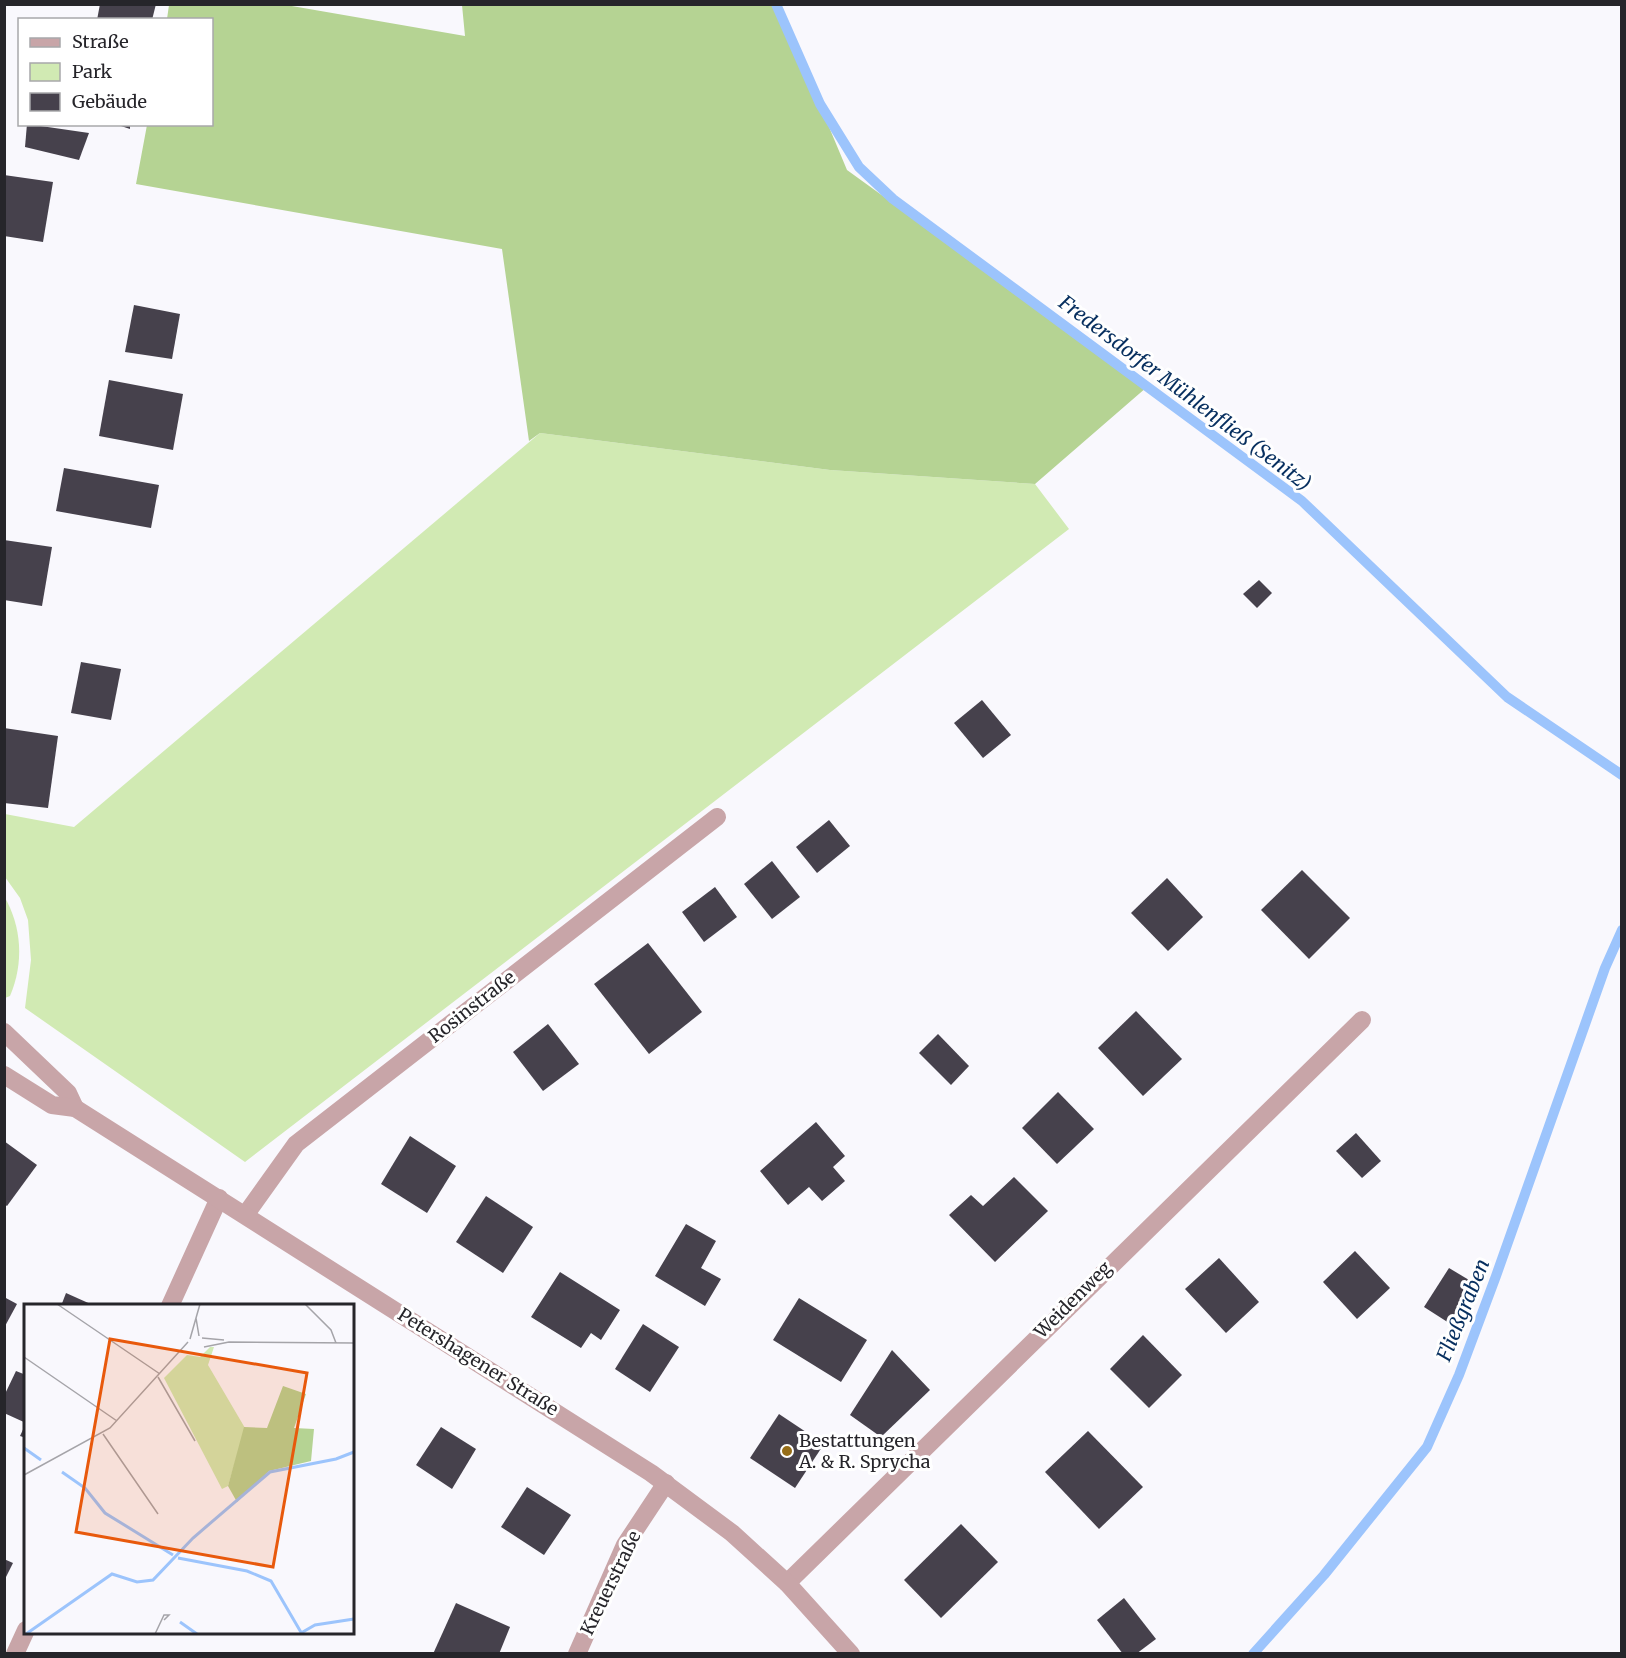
<svg xmlns="http://www.w3.org/2000/svg" width="1626" height="1658" font-family="Merriweather,serif">
	<style>
		.green { fill: #d1eab3 }
		.forest { fill: #b5d393 }
		.lines { fill: none; stroke-linecap: round; stroke-linejoin: round }
		.stream { stroke: #9cc4fc; stroke-width: 10 }
		.building { fill: #46414c }
		.minor { stroke: #c8a5a8; stroke-width: 18 }
		.tertiary { stroke: #c8a5a8; stroke-width: 18 }
		.poi-dot { fill: #966d18; stroke: #fff; stroke-width: 2 }
		.labels { text-anchor: middle; stroke-width: 6; stroke-linejoin: round; paint-order: stroke }
		.street-label { font-size: 18px; fill: #26252a; stroke: #fff }
		.poi-label { font-size: 18px; fill: #26252a; stroke: #fff; text-anchor: start }
		.water-label { font-size: 20px; font-style: italic; fill: #072f5f; stroke: #fff }
		.inset-river { fill: none; stroke: #9cc4fc; stroke-width: 3 }
		.inset-road { fill: none; stroke: #a5a4a9; stroke-width: 1.5 }
		.view { fill: #e8590c; fill-opacity: 0.15; stroke: #e8590c; stroke-width: 3 }
		.inset-edge { fill: none; stroke: #26252a; stroke-width: 3 }
	</style>
	<rect width="100%" height="100%" fill="#f9f8fd"/>
	<g class="green">
		<polygon points="540,433 830,470 1035,484 1069,529 245,1162 25,1008 31,960 28,920 20,898 5,877 5,814 74,827"/>
		<path d="M 4,896 C 22,927 24,963 10,996 L 5,998 Z"/>
	</g>
	<polygon class="forest" points="169,5 286,5 465,36 462,5 778,5 847,170 1147,387 1035,484 830,470 540,433 529,441 502,249 136,184 147,125 212,124 212,20 167,19"/>
	<g class="lines">
		<g class="stream">
			<polyline points="776,4 820,104 859,167 893,199 1302,501 1507,697 1622,775"/>
			<polyline points="1253,1654 1324,1575 1427,1447 1459,1375 1496,1276 1605,968 1622,930"/>
		</g>
	</g>
	<g class="building">
		<polygon points="100,4 156,4 152,20 97,20"/>
		<polygon points="27,124 89,133 79,160 25,147"/>
		<polygon points="115,124 130,124 130,129"/>
		<polygon points="4,175 53,182 43,242 4,236"/>
		<polygon points="134,305 180,314 172,359 125,352"/>
		<polygon points="109,380 183,394 173,450 99,436"/>
		<polygon points="64,468 159,485 151,528 56,511"/>
		<polygon points="4,540 52,547 42,606 4,600"/>
		<polygon points="1259,580 1272,593 1257,608 1243,594"/>
		<polygon points="81,662 121,669 111,720 71,713"/>
		<polygon points="982,700 1011,735 983,758 954,723"/>
		<polygon points="4,728 58,736 48,808 4,803"/>
		<polygon points="829,820 850,846 817,873 796,847"/>
		<polygon points="772,861 800,897 772,919 744,884"/>
		<polygon points="1302,870 1350,918 1309,959 1261,910"/>
		<polygon points="1167,878 1203,917 1168,951 1131,913"/>
		<polygon points="715,887 737,917 704,942 682,912"/>
		<polygon points="648,943 702,1012 649,1054 594,984"/>
		<polygon points="1136,1011 1182,1059 1143,1096 1098,1048"/>
		<polygon points="548,1024 579,1064 543,1091 513,1052"/>
		<polygon points="938,1034 969,1066 951,1085 919,1053"/>
		<polygon points="1058,1092 1094,1129 1057,1164 1022,1128"/>
		<polygon points="816,1122 845,1156 833,1167 845,1181 822,1201 809,1187 788,1205 760,1171"/>
		<polygon points="1356,1133 1381,1161 1362,1178 1336,1151"/>
		<polygon points="410,1136 456,1166 427,1213 381,1184"/>
		<polygon points="4,1141 37,1165 7,1206 4,1204"/>
		<polygon points="1014,1177 1048,1211 995,1262 949,1215 971,1195 983,1206"/>
		<polygon points="486,1196 533,1227 503,1273 456,1242"/>
		<polygon points="686,1224 716,1241 701,1268 721,1279 705,1306 655,1276"/>
		<polygon points="1355,1251 1390,1288 1357,1319 1323,1282"/>
		<polygon points="1219,1258 1259,1302 1226,1333 1185,1289"/>
		<polygon points="1449,1268 1474,1283 1449,1323 1424,1307"/>
		<polygon points="560,1272 620,1310 601,1340 591,1333 581,1348 531,1317"/>
		<polygon points="66,1293 95,1306 61,1306"/>
		<polygon points="4,1297 17,1304 4,1328"/>
		<polygon points="799,1298 867,1340 841,1382 773,1340"/>
		<polygon points="643,1324 679,1347 650,1392 615,1369"/>
		<polygon points="1143,1335 1182,1375 1149,1408 1110,1369"/>
		<polygon points="892,1350 930,1390 881,1437 850,1415"/>
		<polygon points="16,1371 26,1375 26,1423 4,1413 4,1396"/>
		<polygon points="779,1414 824,1444 795,1488 750,1458"/>
		<polygon points="26,1423 26,1438 20,1436"/>
		<polygon points="441,1427 476,1449 452,1489 416,1465"/>
		<polygon points="1088,1431 1143,1487 1099,1529 1045,1472"/>
		<polygon points="527,1487 571,1515 544,1555 501,1527"/>
		<polygon points="961,1524 998,1562 941,1618 904,1580"/>
		<polygon points="4,1559 13,1563 4,1581"/>
		<polygon points="1124,1598 1156,1639 1136,1654 1123,1654 1097,1620"/>
		<polygon points="456,1603 510,1627 499,1654 433,1654"/>
	</g>
	<g class="lines">
		<g class="minor">
			<polyline points="246,1214 296,1144 717,817"/>
			<polyline points="170,1306 219,1198"/>
			<polyline points="787,1583 1362,1020"/>
			<polyline points="15,1654 26,1630"/>
			<polyline points="577,1654 625,1545 666,1483"/>
		</g>
		<g class="tertiary">
			<polyline points="4,1032 68,1093 75,1108"/>
			<polyline points="4,1075 52,1105 75,1108 651,1473 732,1533 787,1583 851,1654"/>
		</g>
	</g>
	<circle class="poi-dot" cx="787" cy="1451" r="6"/>
	<g class="labels">
		<g class="street-label">
			<text transform="translate(472 1007) rotate(-38)" y="6">Rosinstraße</text>
			<text transform="translate(1073 1300) rotate(-45)" y="6">Weidenweg</text>
			<text transform="translate(478 1362) rotate(32)" y="6">Petershagener Straße</text>
			<text transform="translate(611 1583) rotate(-64)" y="6">Kreuerstraße</text>
		</g>
		<g class="poi-label">
			<text x="799" y="1447">Bestattungen<tspan x="799" dy="21">A. &amp; R. Sprycha</tspan></text>
		</g>
		<g class="water-label">
			<text transform="translate(1185 393) rotate(37)" y="7">Fredersdorfer Mühlenfließ (Senitz)</text>
			<text transform="translate(1463 1310) rotate(-68)" y="7">Fließgraben</text>
		</g>
	</g>
	<g transform="translate(24 1304)">
		<rect width="330" height="330" fill="#f9f8fd"/>
		<path d="M 186,43 L 190,43 L 184,61 L 221,124 L 204,182 L 198,185 L 140,74 L 163,51 L 176,53 Z" fill="#d1eab3"/>
		<path d="M 259,82 L 282,90 L 270,124 L 290,125 L 287,157 L 245,167 L 213,198 L 204,182 L 220,123 L 243,124 Z" fill="#b5d393"/>
		<path class="inset-river" d="M 0,144 L 17,156M 38,168 L 61,184 L 81,209 L 149,251M 154,254 L 223,267 L 247,277 L 278,330M 156,318 L 173,330M 277,329 L 291,321 L 330,315M 2,330 L 88,270 L 113,278 L 129,276 L 169,234 L 246,168 L 312,155 L 330,148"/>
		<path class="inset-road" d="M 33,0 L 136,70M 281,0 L 307,26 L 312,39M 172,14 L 175,32M 178,34 L 200,36M 166,35 L 176,0M 180,43 L 205,38 L 330,39M 0,53 L 93,117M 134,73 L 171,137M 79,130 L 134,210M 0,171 L 86,124 L 164,38M 131,330 L 140,311 L 145,311 L 140,316"/>
		<path class="view" d="M 86,35 L 283,69 L 249,263 L 52,228 Z"/>
		<rect width="330" height="330" class="inset-edge"/>
	</g>
	<rect width="1626" height="1658" fill="none" stroke="#26252a" stroke-width="12"/>
	<rect x="18" y="18" width="195" height="108" fill="#ffffff" stroke="#a8a8aa" stroke-width="1.5"/>
	<rect x="30" y="38" width="30" height="9" fill="#c8a5a8" stroke="#a8a8aa" stroke-width="1.5"/>
	<text x="72" y="48" font-size="18" fill="#26252a">Straße</text>
	<rect x="30" y="63" width="30" height="18" fill="#d1eab3" stroke="#a8a8aa" stroke-width="1.5"/>
	<text x="72" y="78" font-size="18" fill="#26252a">Park</text>
	<rect x="30" y="93" width="30" height="18" fill="#46414c" stroke="#a8a8aa" stroke-width="1.5"/>
	<text x="72" y="108" font-size="18" fill="#26252a">Gebäude</text>
</svg>
